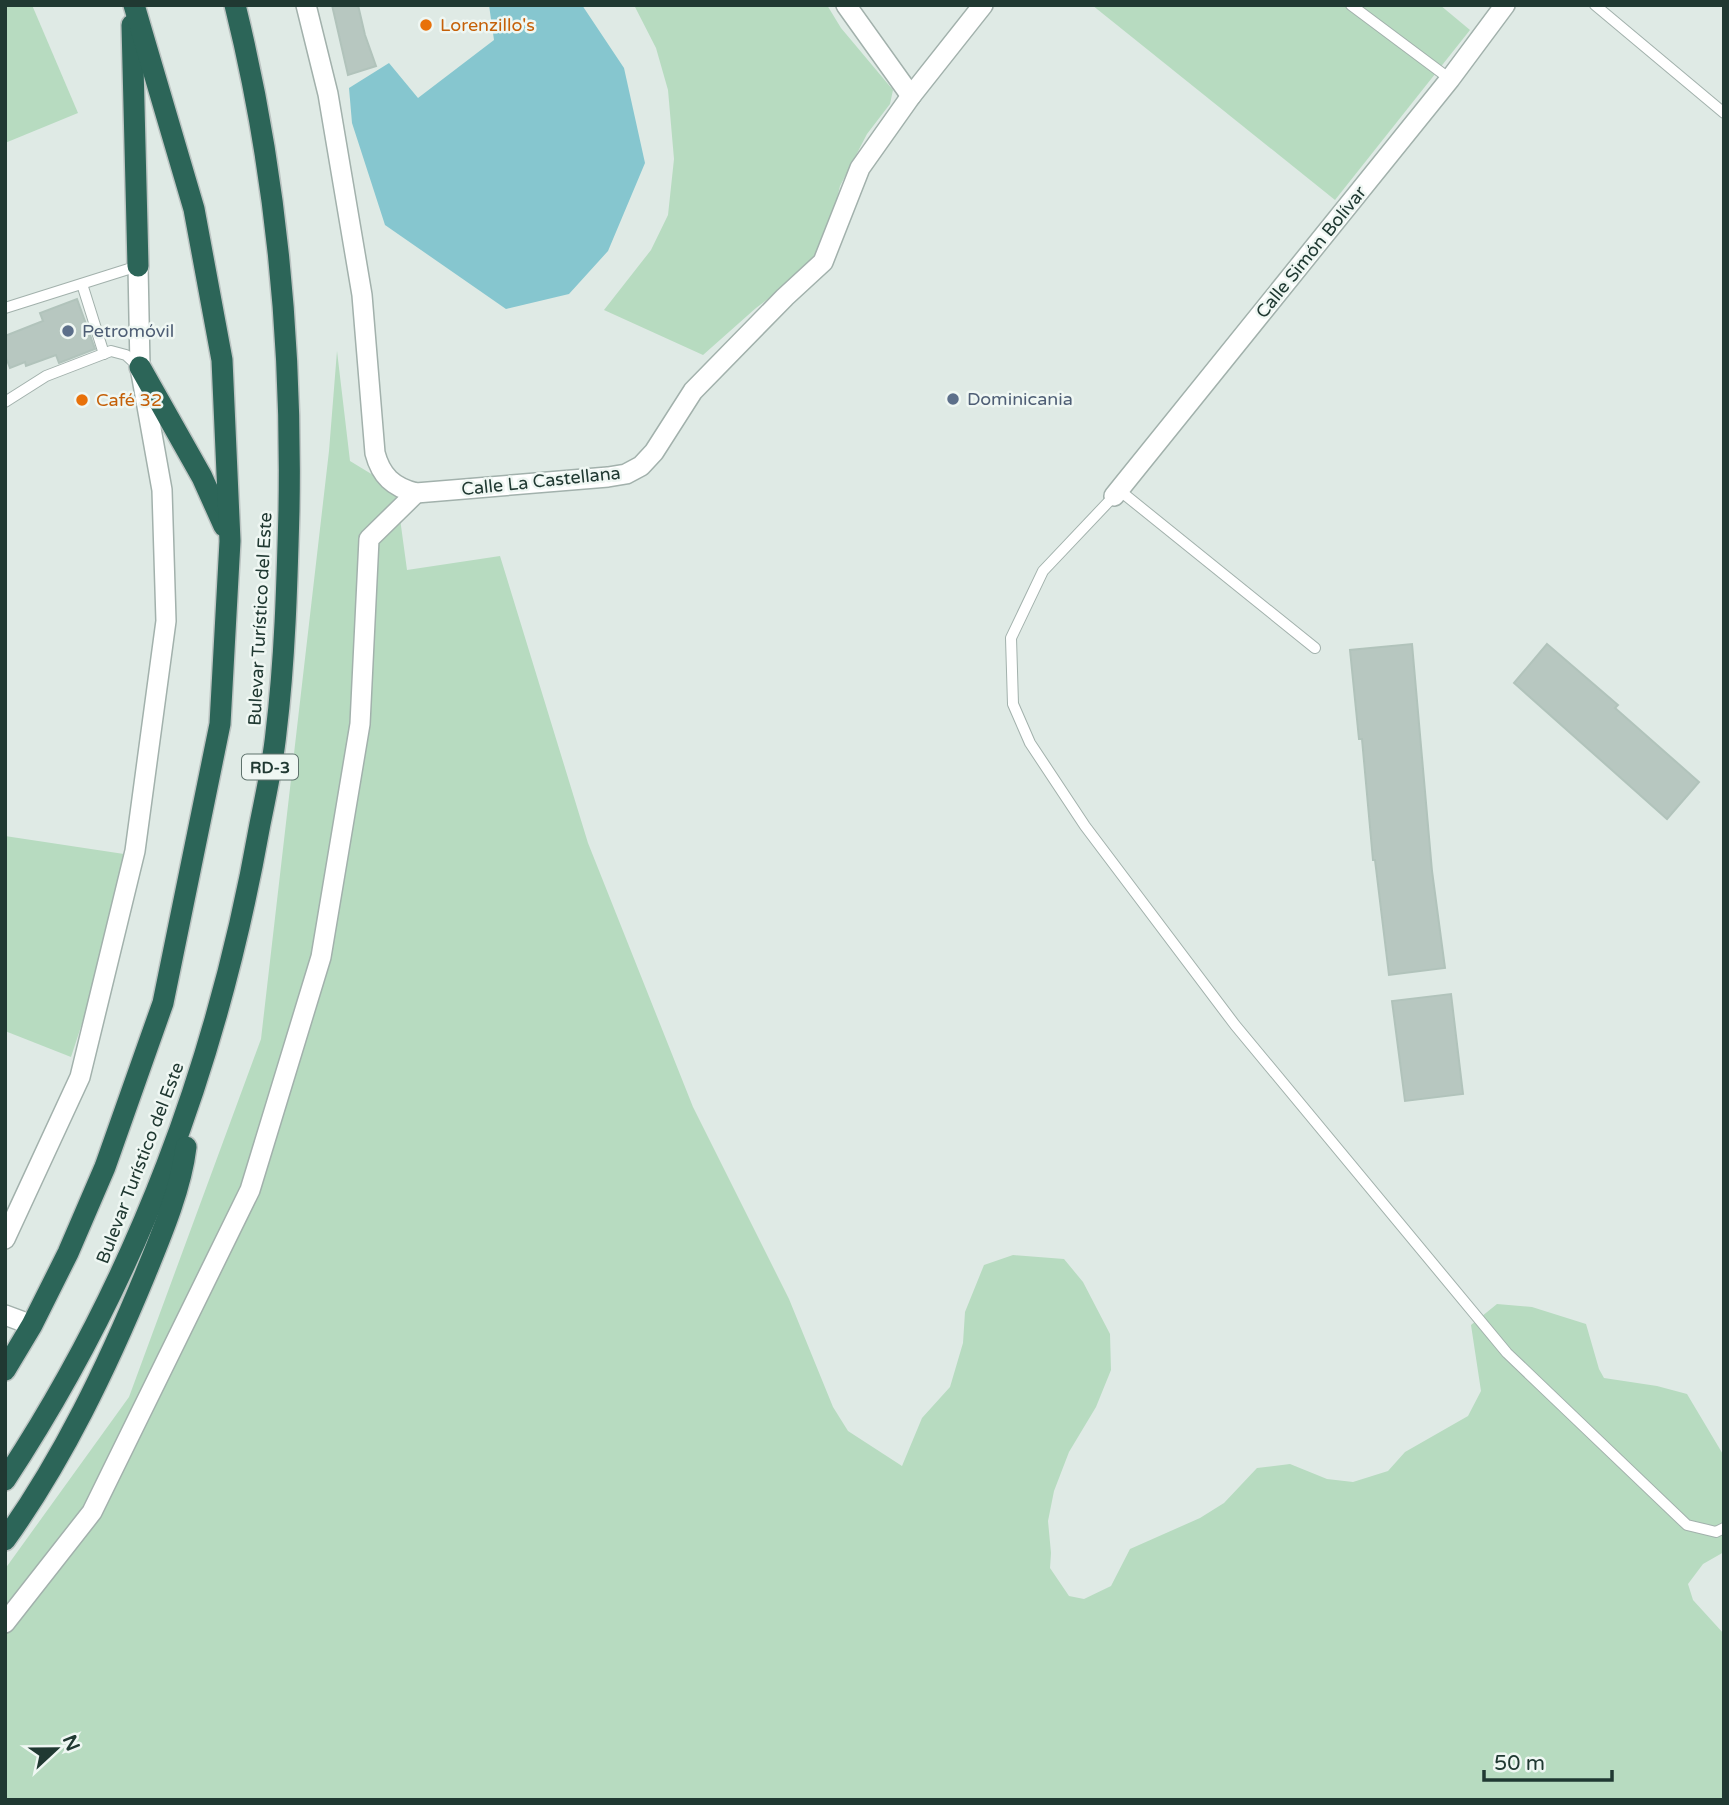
<svg xmlns="http://www.w3.org/2000/svg" width="1729" height="1805" font-family="'Varela Round',sans-serif">
	<style>
		.green { fill: #b7dbc0 }
		.water { fill: #86c6cf }
		.building { fill: #b7c7c0; stroke: #b1c3bb; stroke-width: 2 }
		.lines { fill: none; stroke-linecap: round; stroke-linejoin: round }
		.lane-casing { stroke: #a2b1ac; stroke-width: 12 }
		.street-casing { stroke: #a2b1ac; stroke-width: 22 }
		.highway-casing { stroke: #bcc4c2; stroke-width: 24 }
		.lane { stroke: #fff; stroke-width: 10 }
		.street { stroke: #fff; stroke-width: 19 }
		.highway { stroke: #2c6558; stroke-width: 21 }
		.food-dot { fill: #e8710a; stroke: #eff7f3; stroke-width: 2.5 }
		.service-dot { fill: #5c6f8a; stroke: #eff7f3; stroke-width: 2.5 }
		.labels { text-anchor: middle; stroke-width: 5; stroke-linejoin: round; paint-order: stroke }
		.shield { fill: #eff7f3; stroke: #5e726c; stroke-width: 2 }
		.shield-label { font-size: 16px; font-weight: bold; fill: #203932 }
		.food-label { font-size: 18px; fill: #c56008; stroke: #eff7f3; text-anchor: start }
		.street-label { font-size: 18px; fill: #203932; stroke: #eff7f3 }
		.service-label { font-size: 18px; fill: #4e5e75; stroke: #eff7f3; text-anchor: start }
	</style>
	<rect width="100%" height="100%" fill="#dfeae5"/>
	<g class="green">
		<polygon points="5,5 32,5 78,113 5,143"/>
		<polygon points="634,5 827,5 841,28 893,90 890,104 867,134 840,186 831,224 807,269 756,308 703,355 604,310 651,250 668,215 674,159 668,90 656,48"/>
		<polygon points="1092,5 1440,5 1470,30 1335,200"/>
		<polygon points="337,351 350,461 396,489 407,570 500,556 588,843 693,1107 789,1299 833,1407 848,1431 902,1466 922,1418 950,1387 963,1343 965,1312 984,1265 1013,1255 1064,1259 1083,1282 1110,1334 1111,1370 1096,1407 1069,1452 1054,1491 1048,1521 1051,1553 1050,1568 1069,1596 1084,1599 1111,1586 1130,1549 1200,1518 1224,1503 1257,1468 1290,1464 1327,1479 1353,1482 1388,1471 1405,1452 1468,1416 1481,1391 1471,1325 1497,1304 1532,1307 1586,1324 1599,1369 1604,1378 1657,1386 1687,1394 1724,1456 1724,1552 1703,1564 1688,1584 1693,1600 1724,1634 1724,1800 5,1800 5,1569 129,1397 261,1039 329,451"/>
		<path d="M 5,836 L 124,854 C 113,926 94,988 71,1057 L 5,1031 Z"/>
	</g>
	<polygon class="water" points="489,5 582,5 624,68 645,163 608,251 569,294 506,309 385,225 352,123 349,88 389,63 418,98 494,40"/>
	<g class="building">
		<polygon points="332,5 358,5 365,35 376,66 348,75"/>
		<polygon points="77,299 95,349 59,363 56,355 26,366 25,362 10,368 5,355 5,336 43,321 40,313"/>
		<polygon points="1412,644 1432,871 1445,968 1389,975 1375,860 1373,860 1362,739 1359,739 1350,650"/>
		<polygon points="1547,644 1618,705 1615,708 1699,782 1667,819 1514,683"/>
		<polygon points="1451,994 1463,1094 1405,1101 1392,1001"/>
	</g>
	<g class="lines">
		<g class="lane-casing">
			<g id="lane">
				<polyline points="1351,5 1450,79"/>
				<polyline points="1595,5 1724,113"/>
				<polyline points="82,284 104,354"/>
				<polyline points="5,308 138,266"/>
				<polyline points="5,402 46,376 111,351 126,355 138,366"/>
				<polyline points="1119,490 1315,648"/>
				<polyline points="1114,496 1043,571 1011,638 1013,704 1030,743 1085,826 1235,1025 1507,1353 1687,1525 1716,1532 1724,1528"/>
			</g>
		</g>
		<g class="street-casing">
			<g id="street">
				<path d="M 306,5 L 328,94 L 362,295 L 375,453 C 381,476 393,487 416,493 L 608,477 L 626,474 L 641,466 L 654,452 L 693,391 L 785,297 L 823,262 L 860,168 L 911,96 L 983,5"/>
				<polyline points="846,5 911,96"/>
				<polyline points="1114,496 1450,79 1505,5"/>
				<polyline points="5,1239 80,1077 135,851 166,621 162,490 140,367 138,266"/>
				<polyline points="5,1315 32,1325"/>
				<polyline points="5,1623 92,1512 250,1190 321,957 360,724 369,539 416,493"/>
			</g>
		</g>
		<g class="highway-casing">
			<g id="highway">
				<polyline points="132,25 138,266"/>
				<polyline points="140,367 202,477 224,526"/>
				<polyline points="5,1370 32,1325 68,1253 105,1167 163,1003 220,724 230,541 222,360 194,209 134,5"/>
				<path d="M 5,1480 C 138,1278 218,1061 260,824 C 266,794 273,763 276,733 C 285,659 287,584 289,510 C 292,340 276,170 235,5"/>
				<path d="M 5,1540 C 63,1459 107,1367 145,1275 C 161,1236 181,1189 186,1147"/>
			</g>
		</g>
		<use href="#lane" class="lane"/>
		<use href="#street" class="street"/>
		<use href="#highway" class="highway"/>
	</g>
	<g class="food-dot">
		<circle cx="426" cy="25" r="7"/>
		<circle cx="82" cy="400" r="7"/>
	</g>
	<g class="service-dot">
		<circle cx="68" cy="331" r="7"/>
		<circle cx="953" cy="399" r="7"/>
	</g>
	<g class="labels">
		<rect class="shield" x="242" y="754.5" width="56" height="25" rx="5"/>
		<g class="shield-label">
			<text x="270" y="773">RD-3</text>
		</g>
		<g class="food-label">
			<text x="440" y="31">Lorenzillo's</text>
			<text x="96" y="406">Café 32</text>
		</g>
		<g class="street-label">
			<text transform="translate(1311 252) rotate(-51)" y="6">Calle Simón Bolívar</text>
			<text transform="translate(541 481) rotate(-6)" y="6">Calle La Castellana</text>
			<text transform="translate(260 619) rotate(-87)" y="6">Bulevar Turístico del Este</text>
			<text transform="translate(140 1163) rotate(-69)" y="6">Bulevar Turístico del Este</text>
		</g>
		<g class="service-label">
			<text x="82" y="337">Petromóvil</text>
			<text x="967" y="405">Dominicania</text>
		</g>
	</g>
	<rect width="1729" height="1805" fill="none" stroke="#203932" stroke-width="14"/>
	<g transform="translate(56 1749) rotate(68)" stroke="#eff7f3" stroke-width="5" paint-order="stroke">
	<path d="M0-5L12 26L0 18L-12 26Z" fill="#203932"/>
	<text y="-10" font-size="19" font-weight="bold" text-anchor="middle" fill="#203932">N</text>
	</g>
	<path d="M1484 1770v10h128v-10" fill="none" stroke="#203932" stroke-width="3.5"/>
	<text x="1494" y="1770" font-size="21" fill="#203932" stroke="#eff7f3" stroke-width="5" paint-order="stroke">50 m</text>
</svg>
